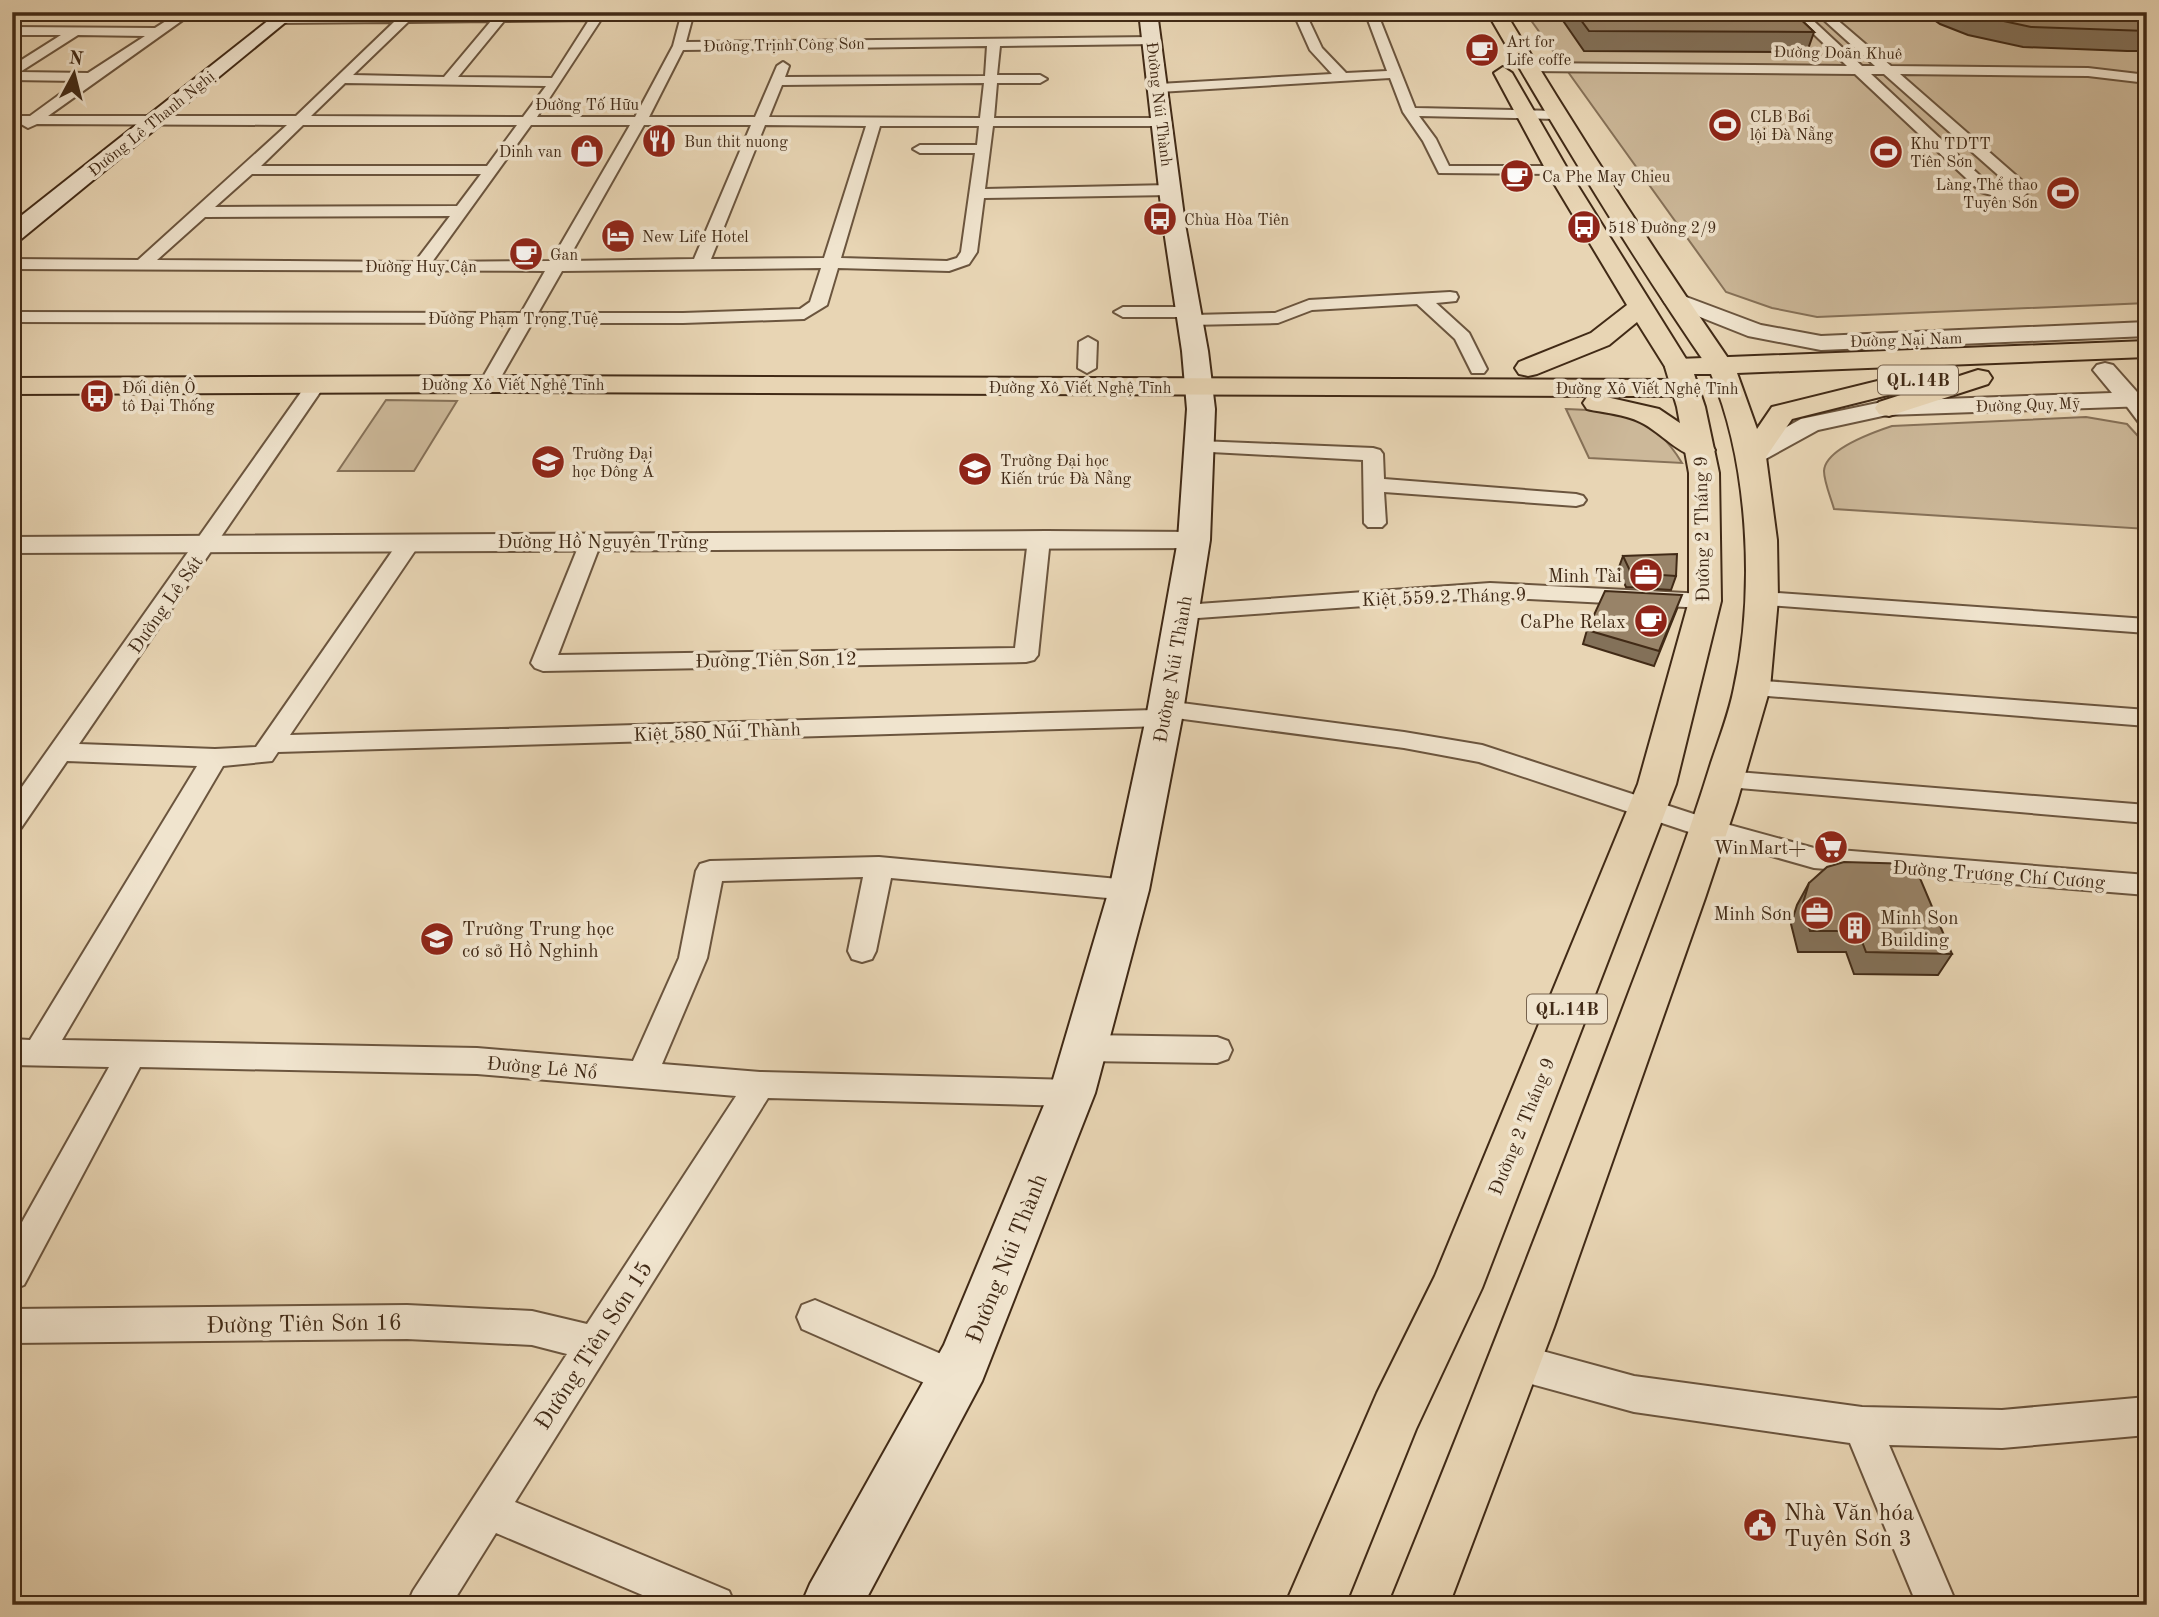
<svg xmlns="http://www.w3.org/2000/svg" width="2159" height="1617" font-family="'Old Standard TT',serif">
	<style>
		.green { fill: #ccb899; stroke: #867158; stroke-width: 2 }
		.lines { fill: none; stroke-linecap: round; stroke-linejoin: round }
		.minor-casing { stroke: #6b553e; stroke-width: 4 }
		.tertiary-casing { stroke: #6b553e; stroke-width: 4 }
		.secondary-casing { stroke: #412a16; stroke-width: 4 }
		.primary-casing { stroke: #412a16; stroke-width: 4 }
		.trunk-casing { stroke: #412a16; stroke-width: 4 }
		.minor { fill: #f0e4ce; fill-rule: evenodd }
		.tertiary { fill: #f0e4ce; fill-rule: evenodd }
		.secondary { fill: #f0e4ce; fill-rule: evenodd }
		.primary { fill: #e8d5b4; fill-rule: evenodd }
		.trunk { fill: #e8d5b4; fill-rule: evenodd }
		.wall { fill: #837159; stroke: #412a16; stroke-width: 2 }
		.building { fill: #988368; stroke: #412a16; stroke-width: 2 }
		.labels { text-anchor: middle; stroke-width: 7; stroke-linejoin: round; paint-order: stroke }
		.far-poi-label { font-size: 16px; fill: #412a16; stroke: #f0e4ce; text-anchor: start }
		.far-street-label { font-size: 16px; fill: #412a16; stroke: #f0e4ce }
		.shield { fill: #f0e4ce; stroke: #76624d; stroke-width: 2 }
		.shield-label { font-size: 18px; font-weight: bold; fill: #412a16 }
		.street-label { font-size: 19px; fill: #412a16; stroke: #f0e4ce }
		.poi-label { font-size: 19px; fill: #412a16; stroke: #f0e4ce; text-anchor: end }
		.near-street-label { font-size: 23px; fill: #412a16; stroke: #f0e4ce }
		.near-poi-label { font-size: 23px; fill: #412a16; stroke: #f0e4ce; text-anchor: start }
	</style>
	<rect width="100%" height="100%" fill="#e8d5b4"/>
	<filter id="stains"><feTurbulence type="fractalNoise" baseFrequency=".00286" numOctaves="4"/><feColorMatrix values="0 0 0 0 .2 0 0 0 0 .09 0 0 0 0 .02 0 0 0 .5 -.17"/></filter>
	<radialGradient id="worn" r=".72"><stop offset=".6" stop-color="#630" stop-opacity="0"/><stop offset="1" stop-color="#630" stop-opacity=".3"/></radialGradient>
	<g class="green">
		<polygon points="1525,12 2147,12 2147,303 1817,317 1772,308 1726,292"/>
		<polygon points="386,400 457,401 414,471 338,471"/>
		<path d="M 1566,409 C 1620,411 1653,414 1682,463 L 1589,458 Z"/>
		<path d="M 2086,417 L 2127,424 L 2147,446 L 2147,529 L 1834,509 C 1831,498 1824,482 1824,471 C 1825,449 1874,432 1892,426 Z"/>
	</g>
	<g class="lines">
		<g class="minor-casing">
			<g id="minor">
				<path d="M 180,12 L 194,12 L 48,116 L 296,116 L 394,22 L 276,23 L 276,17 L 280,16 L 606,12 L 537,117 L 635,117 L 673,46 L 682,12 L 694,12 L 686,42 L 1152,37 L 1158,41 L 1156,44 L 1000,46 L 997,75 L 1040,75 L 1047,79 L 1040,83 L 997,83 L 994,118 L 1162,118 L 1169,122 L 1162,126 L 993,126 L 985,189 L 1171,185 L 1179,190 L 1171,195 L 984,198 L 977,252 L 969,264 L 949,271 L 838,268 L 827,305 L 804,319 L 683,323 L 532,323 L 497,384 L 488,390 L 479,384 L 514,323 L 12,322 L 12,312 L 521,313 L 545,271 L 12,269 L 12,259 L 138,260 L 287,125 L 37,124 L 28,128 L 21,124 L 12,124 L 12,116 L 30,116 L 78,81 L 12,80 L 12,66 L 61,35 L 12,35 L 12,27 L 155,28 ZM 589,20 L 552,78 L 458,77 L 504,21 ZM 491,21 L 444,77 L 353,75 L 408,22 ZM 78,35 L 145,36 L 88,73 L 20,72 ZM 987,46 L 985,76 L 785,77 L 789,66 L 783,62 L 777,66 L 755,117 L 649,117 L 683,50 ZM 345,83 L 546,86 L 523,117 L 311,116 ZM 984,83 L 980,118 L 769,117 L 782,85 ZM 303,125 L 517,125 L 487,166 L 261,166 ZM 531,125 L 630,125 L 551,261 L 432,262 ZM 644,125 L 751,125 L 694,259 L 567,261 ZM 765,125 L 866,126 L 824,258 L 711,259 ZM 880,126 L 979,126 L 977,145 L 920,145 L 913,149 L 920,153 L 975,153 L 961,252 L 957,258 L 947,261 L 841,258 ZM 252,174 L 481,174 L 457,206 L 215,207 ZM 450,216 L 415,262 L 157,260 L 205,217 ZM 821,268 L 810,302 L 800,309 L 683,313 L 538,313 L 562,271 Z"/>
				<polygon points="1109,12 1153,12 1154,14 1148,18 1114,18 1110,17"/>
				<polygon points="1293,12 1305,12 1322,48 1346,73 1387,71 1365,12 1377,12 1415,108 1557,111 1564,115 1557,119 1419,116 1436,139 1449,166 1557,166 1564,170 1557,174 1439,173 1423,141 1403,112 1390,78 1159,92 1152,88 1159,84 1332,74 1310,50"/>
				<path d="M 1791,12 L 1804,12 L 1862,66 L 1875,66 L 1815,12 L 1828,12 L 1891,66 L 2088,68 L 2147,75 L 2147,83 L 2088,76 L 1900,74 L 2028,186 L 2031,189 L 2020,200 L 2015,202 L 1981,192 L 1855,74 L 1528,71 L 1522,67 L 1528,63 L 1847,66 ZM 1871,74 L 1884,74 L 2014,189 L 2012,191 L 1991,186 Z"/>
				<polygon points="1450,292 1456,293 1458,297 1456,301 1436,303 1469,333 1487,369 1484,373 1472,373 1455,339 1417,304 1312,310 1278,323 1190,325 1184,324 1181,320 1183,317 1123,317 1114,312 1123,307 1187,307 1193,308 1196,312 1194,315 1275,313 1309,300"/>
				<polygon points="1088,337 1097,342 1096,368 1087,373 1078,368 1079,342"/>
				<polygon points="316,379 325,385 79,744 215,749 256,747 402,537 418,537 421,542 290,735 1154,710 1157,703 1166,701 1404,732 1482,745 1715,821 1814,848 2147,875 2147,895 1814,868 1701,836 1479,762 1404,748 1176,718 1173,724 1164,726 278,752 272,761 223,766 62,1040 477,1048 633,1061 679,958 696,871 700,864 710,861 879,857 1129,880 1139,883 1143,890 1139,897 1129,900 891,878 876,951 872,959 862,962 852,959 848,951 863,877 722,881 707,958 662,1064 760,1072 1072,1080 1083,1084 1088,1093 1083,1102 1072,1106 768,1098 515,1502 729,1591 735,1605 666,1605 496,1533 451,1605 407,1605 413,1591 567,1354 532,1345 407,1339 12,1343 12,1309 407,1305 532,1311 587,1324 736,1096 477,1074 140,1067 24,1285 12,1290 12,1240 109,1067 12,1065 12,1039 30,1040 197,766 67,761 21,828 12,830 12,801 309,381"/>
				<path d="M 2131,394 C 2147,398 2147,412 2147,426 L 2140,424 L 2122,400 Z"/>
				<polygon points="1199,441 1373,448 1380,450 1383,454 1384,479 1576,494 1583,496 1586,500 1583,504 1576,506 1384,492 1386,523 1382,527 1368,527 1364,523 1363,460 1192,451 1189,447 1192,443"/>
				<polygon points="1039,533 1047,534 1050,539 1038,655 1034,660 1026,662 543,671 535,668 531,663 583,535 599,535 602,540 558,655 1015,648 1028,539 1031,534"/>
				<polygon points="1490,583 1705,594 1713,596 1716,601 1713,606 1705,608 1490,597 1184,619 1176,617 1173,612 1176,607 1184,605"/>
				<polygon points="1762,592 2147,619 2147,633 1754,604 1751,599 1754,594"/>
				<polygon points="1752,680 2147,710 2147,726 1743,694 1740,688 1743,682"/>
				<polygon points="1725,771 2147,805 2147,823 1716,786 1712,780 1716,774"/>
				<polygon points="1086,1035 1217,1037 1228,1041 1232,1050 1228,1059 1217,1063 1086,1061 1075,1057 1071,1048 1075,1039"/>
				<polygon points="815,1300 967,1365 972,1378 967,1391 954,1396 802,1329 797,1317 802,1305"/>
				<polygon points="1513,1343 1634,1376 1862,1407 2002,1410 2147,1397 2147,1435 2002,1448 1889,1445 1957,1605 1917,1605 1850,1443 1634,1412 1513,1379 1500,1374 1495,1361 1500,1348"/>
			</g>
		</g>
		<g class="tertiary-casing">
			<g id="tertiary">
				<polygon points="1673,292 1761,325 1821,336 2147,322 2147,336 1821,350 1748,336 1665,303 1662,298 1665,293"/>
				<polygon points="2105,363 2113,365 2137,392 2147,392 2147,406 1887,415 1818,430 1760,462 1751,465 1742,462 1738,457 1742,452 1801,419 1887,401 2112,393 2093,370 2097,365"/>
				<polygon points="1046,531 1194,532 1204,534 1208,540 1204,546 1194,548 12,553 12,537"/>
			</g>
		</g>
		<g class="secondary-casing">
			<g id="secondary">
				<polygon points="279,12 298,12 20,240 12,242 12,223"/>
				<polygon points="1139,12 1157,12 1185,224 1208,351 1215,409 1210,540 1182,718 1149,890 1095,1093 982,1381 863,1605 801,1605 810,1584 944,1345 1049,1093 1109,890 1146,718 1178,540 1187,409 1182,351 1163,224"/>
			</g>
		</g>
		<g class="primary-casing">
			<g id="primary">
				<path d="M 1487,12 L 1505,12 C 1578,133 1654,251 1734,367 L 1730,373 L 1721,375 L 1712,373 C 1631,256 1558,135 1487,12 Z"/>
				<polygon points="1503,67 1512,73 1568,170 1691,367 1687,373 1678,375 1669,373 1637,322 1609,345 1537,374 1528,376 1519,374 1515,368 1519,362 1591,333 1627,305 1546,170 1494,73"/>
				<path d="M 488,376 L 1687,380 L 1697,382 L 1701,388 L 1697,394 L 1687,396 L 1602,396 L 1659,409 L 1711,444 L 1715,450 L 1711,456 C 1683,463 1664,433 1640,422 C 1625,414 1604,413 1587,409 L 1583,403 L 1587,397 L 1592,396 L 488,392 L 12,394 L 12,378 Z"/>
			</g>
		</g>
		<g class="trunk-casing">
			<g id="trunk">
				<path d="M 2147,341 L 2147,357 L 1737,373 L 1757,429 L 1772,407 L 1914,372 L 1924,374 L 1928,380 L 1924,386 L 1792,419 L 1766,457 L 1777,540 L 1778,599 L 1770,688 L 1737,802 L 1705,898 L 1554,1327 L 1449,1605 L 1389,1605 C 1468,1411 1544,1217 1618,1021 C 1650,936 1684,851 1711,763 C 1719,739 1729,714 1734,688 C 1755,594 1749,463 1711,374 L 1694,374 L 1705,407 L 1719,473 L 1721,601 L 1676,784 L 1482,1288 L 1416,1429 L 1345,1605 L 1285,1605 L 1377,1393 L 1435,1276 L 1638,784 L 1689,601 L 1689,473 L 1677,407 L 1665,367 L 1669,361 L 1678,359 Z"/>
				<polygon points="1978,370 1988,372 1992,378 1988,384 1889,416 1879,414 1875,408 1879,402"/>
			</g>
		</g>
		<use href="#minor" class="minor"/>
		<use href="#tertiary" class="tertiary"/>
		<use href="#secondary" class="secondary"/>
		<use href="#primary" class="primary"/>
		<use href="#trunk" class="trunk"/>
	</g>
	<g class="wall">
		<polygon points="1557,12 1793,12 1814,32 1807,52 1584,51"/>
		<polygon points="1923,12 2147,12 2147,51 2127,51 2023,47 1968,35 1940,24"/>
		<polygon points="1623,556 1676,576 1671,590 1626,587 1618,570"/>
		<polygon points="1677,609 1654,666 1583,644 1587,630"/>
		<polygon points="1809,883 1952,954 1938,975 1854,974 1846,952 1798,952 1791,924 1797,905"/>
	</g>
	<g class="building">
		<polygon points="1575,12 1793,12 1814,32 1589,31"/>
		<polygon points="1970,12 2147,12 2147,31 2031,27 1976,15"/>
		<polygon points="1677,554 1676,576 1631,573 1623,556"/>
		<polygon points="1605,591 1682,595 1659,651 1587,630"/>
		<polygon points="1844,862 1914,864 1952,954 1866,952 1858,931 1810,931 1803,903 1809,883 1827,867"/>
	</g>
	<defs>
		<g id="cafe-disc" transform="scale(1.75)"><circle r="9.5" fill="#8f2418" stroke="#f0e4ce"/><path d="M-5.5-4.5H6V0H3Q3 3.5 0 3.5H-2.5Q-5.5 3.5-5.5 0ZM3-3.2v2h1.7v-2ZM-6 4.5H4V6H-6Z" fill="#fff"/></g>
		<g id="stadium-disc" transform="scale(1.75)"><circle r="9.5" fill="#8f2418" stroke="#f0e4ce"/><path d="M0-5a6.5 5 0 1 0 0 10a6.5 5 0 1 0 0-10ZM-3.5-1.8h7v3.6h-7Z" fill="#fff"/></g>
		<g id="restaurant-disc" transform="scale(1.75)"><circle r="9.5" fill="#8f2418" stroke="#f0e4ce"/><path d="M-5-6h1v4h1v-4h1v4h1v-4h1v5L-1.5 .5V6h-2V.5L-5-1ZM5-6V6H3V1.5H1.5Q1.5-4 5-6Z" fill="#fff"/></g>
		<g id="shop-disc" transform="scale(1.75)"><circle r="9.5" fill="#8f2418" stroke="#f0e4ce"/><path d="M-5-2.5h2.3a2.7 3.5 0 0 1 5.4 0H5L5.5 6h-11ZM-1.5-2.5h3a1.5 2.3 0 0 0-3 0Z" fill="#fff"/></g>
		<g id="bus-disc" transform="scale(1.75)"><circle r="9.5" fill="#8f2418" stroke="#f0e4ce"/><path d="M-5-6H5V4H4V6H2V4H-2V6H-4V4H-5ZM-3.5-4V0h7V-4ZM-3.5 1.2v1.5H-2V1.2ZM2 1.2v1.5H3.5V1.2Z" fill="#fff"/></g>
		<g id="hotel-disc" transform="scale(1.75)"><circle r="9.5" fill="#8f2418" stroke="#f0e4ce"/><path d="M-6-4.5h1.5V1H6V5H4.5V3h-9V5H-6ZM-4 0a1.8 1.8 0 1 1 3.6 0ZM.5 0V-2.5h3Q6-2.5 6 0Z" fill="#fff"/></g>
		<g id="university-disc" transform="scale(1.75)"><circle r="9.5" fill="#8f2418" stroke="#f0e4ce"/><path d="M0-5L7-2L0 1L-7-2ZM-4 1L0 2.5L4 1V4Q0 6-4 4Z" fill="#fff"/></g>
		<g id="office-disc" transform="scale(1.75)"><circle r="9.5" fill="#8f2418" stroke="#f0e4ce"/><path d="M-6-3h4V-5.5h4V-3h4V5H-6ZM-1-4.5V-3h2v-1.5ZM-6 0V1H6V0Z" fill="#fff"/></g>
		<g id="supermarket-disc" transform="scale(1.75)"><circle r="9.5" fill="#8f2418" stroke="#f0e4ce"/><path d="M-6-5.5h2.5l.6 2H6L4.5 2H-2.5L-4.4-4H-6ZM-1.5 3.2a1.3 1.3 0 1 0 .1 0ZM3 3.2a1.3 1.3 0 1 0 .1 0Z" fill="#fff"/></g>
		<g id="building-disc" transform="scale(1.75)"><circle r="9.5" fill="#8f2418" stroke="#f0e4ce"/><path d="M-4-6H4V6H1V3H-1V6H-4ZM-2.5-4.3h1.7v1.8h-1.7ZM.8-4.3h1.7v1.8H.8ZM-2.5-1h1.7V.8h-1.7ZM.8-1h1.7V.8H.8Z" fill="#fff"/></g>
		<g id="school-disc" transform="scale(1.75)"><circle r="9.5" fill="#8f2418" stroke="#f0e4ce"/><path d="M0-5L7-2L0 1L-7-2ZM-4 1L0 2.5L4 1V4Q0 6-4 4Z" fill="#fff"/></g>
		<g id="civic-disc" transform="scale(1.75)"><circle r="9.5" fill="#8f2418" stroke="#f0e4ce"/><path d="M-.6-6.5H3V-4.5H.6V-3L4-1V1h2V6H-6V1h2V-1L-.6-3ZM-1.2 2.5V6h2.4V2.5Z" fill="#fff"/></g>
	</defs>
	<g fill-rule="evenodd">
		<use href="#cafe-disc" x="1482" y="50"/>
		<use href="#stadium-disc" x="1725" y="125"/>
		<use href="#restaurant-disc" x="659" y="141"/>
		<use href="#shop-disc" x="587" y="151"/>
		<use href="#stadium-disc" x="1886" y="152"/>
		<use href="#cafe-disc" x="1517" y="176"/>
		<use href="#stadium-disc" x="2063" y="193"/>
		<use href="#bus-disc" x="1160" y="219"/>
		<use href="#bus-disc" x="1584" y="227"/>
		<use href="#hotel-disc" x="618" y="236"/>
		<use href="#cafe-disc" x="526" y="254"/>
		<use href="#bus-disc" x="97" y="396"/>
		<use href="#university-disc" x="548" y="462"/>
		<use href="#university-disc" x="975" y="469"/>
		<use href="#office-disc" x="1646" y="575"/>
		<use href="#cafe-disc" x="1651" y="621"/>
		<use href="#supermarket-disc" x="1831" y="847"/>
		<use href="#office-disc" x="1817" y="913"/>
		<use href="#building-disc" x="1855" y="928"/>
		<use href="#school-disc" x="437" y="939"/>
		<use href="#civic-disc" x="1760" y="1525"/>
	</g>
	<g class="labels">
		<g class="far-poi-label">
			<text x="1506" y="47">Art for<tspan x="1506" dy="18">Life coffe</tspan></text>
			<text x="1750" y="122">CLB Bơi<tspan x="1750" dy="18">lội Đà Nẵng</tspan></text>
			<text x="684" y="147">Bun thit nuong</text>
			<text x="1910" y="149">Khu TDTT<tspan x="1910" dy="18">Tiên Sơn</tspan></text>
			<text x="562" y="157" text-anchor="end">Dinh van</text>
			<text x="1542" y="182">Ca Phe May Chieu</text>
			<text x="2038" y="190" text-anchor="end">Làng Thể thao<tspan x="2038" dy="18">Tuyên Sơn</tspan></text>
			<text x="1184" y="225">Chùa Hòa Tiên</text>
			<text x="1608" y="233">518 Đường 2/9</text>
			<text x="642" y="242">New Life Hotel</text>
			<text x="550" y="260">Gan</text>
			<text x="122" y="393">Đối diện Ô<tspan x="122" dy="18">tô Đại Thống</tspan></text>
			<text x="572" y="459">Trường Đại<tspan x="572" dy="18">học Đông Á</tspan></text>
			<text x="1000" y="466">Trường Đại học<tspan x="1000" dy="18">Kiến trúc Đà Nẵng</tspan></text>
		</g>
		<g class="far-street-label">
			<text transform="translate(784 44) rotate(-1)" y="6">Đường Trịnh Công Sơn</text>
			<text transform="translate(1838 52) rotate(1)" y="6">Đường Doãn Khuê</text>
			<text x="587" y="110">Đường Tố Hữu</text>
			<text transform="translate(1160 104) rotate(83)" y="6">Đường Núi Thành</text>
			<text transform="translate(151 123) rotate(-39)" y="6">Đường Lê Thanh Nghị</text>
			<text x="421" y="272">Đường Huy Cận</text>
			<text x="513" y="324">Đường Phạm Trọng Tuệ</text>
			<text transform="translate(1906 339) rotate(-2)" y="6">Đường Nại Nam</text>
			<text x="513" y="390">Đường Xô Viết Nghệ Tĩnh</text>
			<text x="1080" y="393">Đường Xô Viết Nghệ Tĩnh</text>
			<text x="1647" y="394">Đường Xô Viết Nghệ Tĩnh</text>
			<text transform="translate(2028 404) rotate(-2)" y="6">Đường Quy Mỹ</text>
		</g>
		<g class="shield">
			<rect x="1878" y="365.5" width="80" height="29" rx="5"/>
			<rect x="1527" y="994.5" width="80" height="29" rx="5"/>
		</g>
		<g class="shield-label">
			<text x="1918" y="386">QL.14B</text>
			<text x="1567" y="1015">QL.14B</text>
		</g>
		<g class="street-label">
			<text transform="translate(1701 529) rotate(-91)" y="7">Đường 2 Tháng 9</text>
			<text x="603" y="548">Đường Hồ Nguyên Trừng</text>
			<text transform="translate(1444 596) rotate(-2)" y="7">Kiệt 559 2 Tháng 9</text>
			<text transform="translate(165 604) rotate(-55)" y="7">Đường Lê Sát</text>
			<text transform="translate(776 659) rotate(-1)" y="7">Đường Tiên Sơn 12</text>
			<text transform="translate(1172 669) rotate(-80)" y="7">Đường Núi Thành</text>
			<text transform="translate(717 731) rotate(-2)" y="7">Kiệt 580 Núi Thành</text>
			<text transform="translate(1999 874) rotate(4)" y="7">Đường Trương Chí Cương</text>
			<text transform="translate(542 1067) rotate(5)" y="7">Đường Lê Nổ</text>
			<text transform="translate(1521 1126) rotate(-68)" y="7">Đường 2 Tháng 9</text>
		</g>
		<g class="poi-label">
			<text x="1622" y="582">Minh Tài</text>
			<text x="1626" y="628">CaPhe Relax</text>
			<text x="1806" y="854">WinMart+</text>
			<text x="1792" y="920">Minh Sơn</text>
			<text x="1880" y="924" text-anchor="start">Minh Son<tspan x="1880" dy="22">Building</tspan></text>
			<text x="462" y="935" text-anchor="start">Trường Trung học<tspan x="462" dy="22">cơ sở Hồ Nghinh</tspan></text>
		</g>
		<g class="near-street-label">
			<text transform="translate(1006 1258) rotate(-68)" y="8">Đường Núi Thành</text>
			<text transform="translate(304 1323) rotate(-1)" y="8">Đường Tiên Sơn 16</text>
			<text transform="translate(593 1345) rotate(-57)" y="8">Đường Tiên Sơn 15</text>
		</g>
		<g class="near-poi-label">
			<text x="1784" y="1520">Nhà Văn hóa<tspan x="1784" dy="26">Tuyên Sơn 3</tspan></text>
		</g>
	</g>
	<rect width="2159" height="1617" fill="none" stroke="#e8d5b4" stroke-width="42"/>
	<rect x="14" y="14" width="2131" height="1589" fill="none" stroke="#412a16" stroke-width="3.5"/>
	<rect x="21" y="21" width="2117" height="1575" fill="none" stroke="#412a16" stroke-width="2"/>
	<g transform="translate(74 74) rotate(7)" stroke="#f0e4ce" stroke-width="5" paint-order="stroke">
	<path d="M0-5L12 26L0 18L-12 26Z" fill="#412a16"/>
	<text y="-10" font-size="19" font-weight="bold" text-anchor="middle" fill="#412a16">N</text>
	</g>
	<rect width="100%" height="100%" filter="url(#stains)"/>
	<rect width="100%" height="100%" fill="url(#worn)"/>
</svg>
